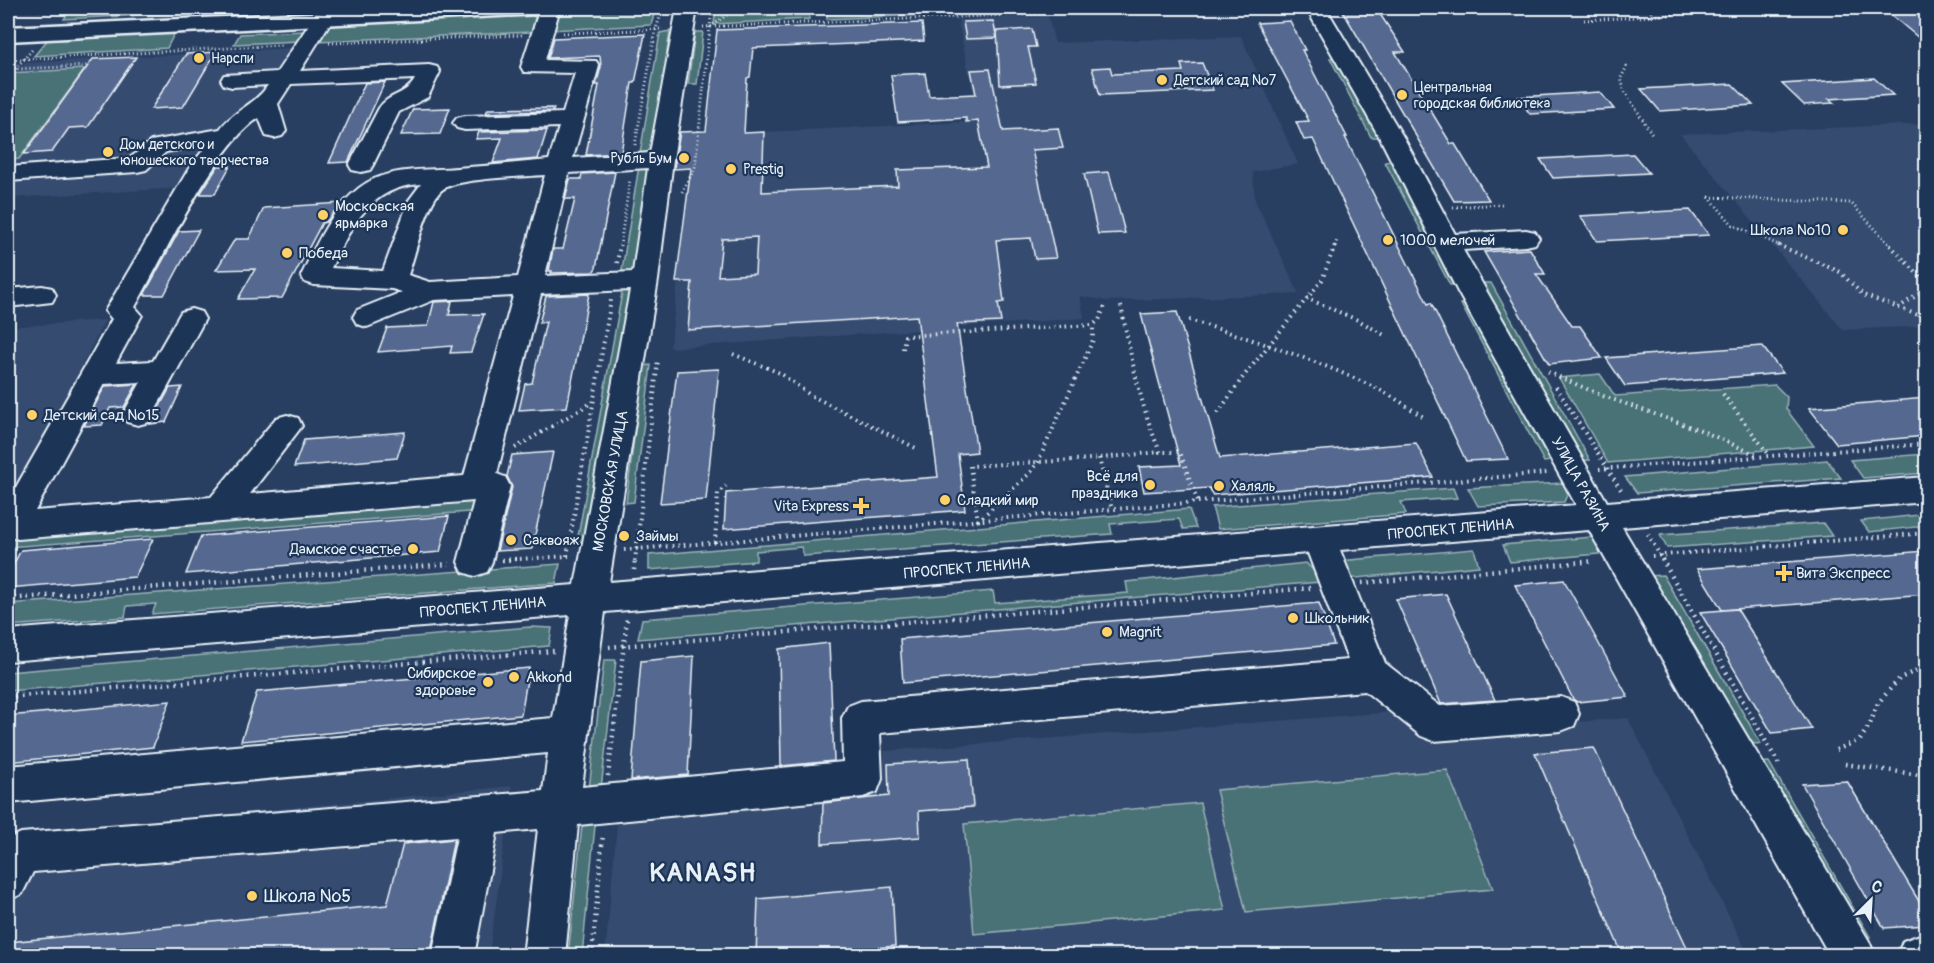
<svg xmlns="http://www.w3.org/2000/svg" width="1934" height="963" font-family="Pangolin,sans-serif">
	<style>
		.built { fill: #354b70 }
		.green { fill: #4a7276; stroke: #99b2b7; stroke-width: 1.5 }
		.building { fill: #54688f; stroke: #e8f1f8; stroke-width: 1.5; fill-rule: evenodd }
		.lines { fill: none; stroke-linecap: round; stroke-linejoin: round }
		.minor-casing { stroke: #e8f1f8; stroke-width: 4 }
		.major-casing { stroke: #e8f1f8; stroke-width: 5 }
		.path-far2 { stroke: #e8f1f8; stroke-width: 3; stroke-dasharray: 1 3; stroke-linecap: butt }
		.path-far1 { stroke: #e8f1f8; stroke-width: 4; stroke-dasharray: 1.5 4.5; stroke-linecap: butt }
		.path { stroke: #e8f1f8; stroke-width: 4.5; stroke-dasharray: 1.5 5; stroke-linecap: butt }
		.minor { fill: #1d3557; fill-rule: evenodd }
		.major { fill: #1d3557; fill-rule: evenodd }
		.poi-dot { fill: #ffd166; stroke: #1d3557; stroke-width: 2 }
		.labels { text-anchor: middle; stroke-width: 4.5; stroke-linejoin: round; paint-order: stroke }
		.far-poi-label { font-size: 14px; fill: #e8f1f8; stroke: #1d3557; text-anchor: start }
		.poi-label { font-size: 15px; fill: #e8f1f8; stroke: #1d3557; text-anchor: start }
		.street-label { font-size: 15px; fill: #e8f1f8; stroke: #1d3557 }
		.near-poi-label { font-size: 18px; fill: #e8f1f8; stroke: #1d3557; text-anchor: start }
		.near-district-label { font-size: 26px; font-weight: bold; letter-spacing: 1.5px; fill: #e8f1f8; stroke: #1d3557 }
	</style>
	<rect width="100%" height="100%" fill="#283f62"/>
	<filter id="ink" filterUnits="userSpaceOnUse"><feTurbulence type="fractalNoise" baseFrequency=".0167" numOctaves="2"/><feDisplacementMap in="SourceGraphic" scale="12" xChannelSelector="R" yChannelSelector="G"/><feConvolveMatrix kernelMatrix="1 2 1 2 8 2 1 2 1" color-interpolation-filters="sRGB"/></filter>
	<g filter="url(#ink)">
		<g class="built">
			<polygon points="1048,16 1055,43 1241,36 1298,164 1253,172 1255,200 1299,294 1107,301 1080,296 1084,318 670,348 688,195 762,190 764,132 966,122 962,94 973,93 958,20"/>
			<polygon points="294,48 286,63 252,107 234,114 182,188 8,198 8,85 25,63"/>
			<polygon points="1926,124 1926,326 1843,330 1680,134"/>
			<polygon points="105,320 12,503 8,503 8,327"/>
			<polygon points="1407,711 1419,734 1628,718 1749,955 605,956 618,813 881,788 884,751"/>
			<polygon points="512,786 489,955 8,956 8,836"/>
		</g>
		<g class="green">
			<polygon points="164,8 246,8 244,10 64,19 69,12"/>
			<polygon points="629,8 656,8 651,25 549,30 554,17 563,11"/>
			<polygon points="716,8 809,8 809,19 714,24"/>
			<polygon points="827,8 941,8 942,14 827,19"/>
			<polygon points="524,14 535,17 532,32 317,41 326,27 334,22"/>
			<polygon points="303,31 299,41 234,44 240,34"/>
			<polygon points="670,31 652,153 640,154 660,33"/>
			<polygon points="175,32 167,48 34,56 49,38"/>
			<polygon points="695,32 703,32 697,84 688,84"/>
			<polygon points="1330,58 1339,58 1381,137 1371,137"/>
			<polygon points="85,69 19,159 8,160 8,73"/>
			<polygon points="1396,160 1460,285 1450,285 1385,162"/>
			<polygon points="651,165 635,275 621,276 639,166"/>
			<polygon points="1480,283 1491,283 1590,460 1577,461"/>
			<polygon points="635,286 593,541 577,542 623,287"/>
			<polygon points="1470,303 1559,460 1544,462 1461,304"/>
			<polygon points="651,365 634,502 626,503 643,366"/>
			<polygon points="1600,374 1615,396 1775,385 1787,397 1786,409 1814,446 1608,463 1559,378"/>
			<polygon points="1926,454 1926,473 1863,478 1850,460"/>
			<polygon points="1827,460 1841,478 1637,493 1625,477"/>
			<polygon points="1564,483 1568,493 1564,502 1478,506 1468,488"/>
			<polygon points="1453,488 1457,498 1401,502 1406,514 1218,529 1212,507"/>
			<polygon points="484,500 482,511 8,547 8,532"/>
			<polygon points="1189,509 1196,528 1183,529 1179,519 1110,524 1112,534 804,556 801,547 756,551 756,561 649,570 649,555"/>
			<polygon points="1919,515 1926,526 1869,532 1861,521"/>
			<polygon points="1823,523 1832,536 1667,548 1660,535"/>
			<polygon points="1592,537 1602,541 1609,553 1510,562 1503,545"/>
			<polygon points="1474,549 1479,566 1346,579 1339,561"/>
			<polygon points="1306,563 1315,572 1320,582 638,639 642,619 993,591 995,603 1128,593 1126,582"/>
			<polygon points="560,564 556,583 152,614 156,604 127,606 125,617 8,626 8,604"/>
			<polygon points="1663,575 1761,744 1743,743 1649,576"/>
			<polygon points="530,627 552,628 549,646 8,691 8,672"/>
			<polygon points="604,660 616,660 600,797 588,798"/>
			<polygon points="1769,762 1870,937 1859,939 1756,763"/>
			<polygon points="1447,770 1493,889 1246,912 1216,790"/>
			<polygon points="1200,803 1225,910 974,934 964,824"/>
			<polygon points="596,816 582,955 568,956 583,817"/>
		</g>
		<g class="building">
			<polygon points="1341,8 1376,8 1405,52 1395,52 1451,144 1455,144 1489,200 1454,201"/>
			<polygon points="1888,8 1920,8 1926,12 1926,44 1889,13 1895,13"/>
			<polygon points="993,21 997,38 966,39 963,22"/>
			<polygon points="1290,21 1305,50 1302,50 1347,137 1345,137 1428,304 1431,303 1508,459 1466,461 1313,139 1304,140 1296,122 1309,121 1257,23"/>
			<path d="M 922,23 L 924,41 L 753,48 L 750,77 L 747,78 L 744,133 L 764,132 L 762,192 L 898,186 L 897,170 L 987,167 L 978,121 L 966,122 L 966,118 L 898,122 L 891,75 L 925,73 L 929,96 L 976,94 L 971,70 L 990,69 L 1003,131 L 1058,128 L 1063,148 L 1032,150 L 1056,258 L 1035,259 L 1031,238 L 996,240 L 1004,302 L 998,303 L 1001,322 L 957,324 L 977,452 L 958,454 L 965,510 L 724,529 L 726,493 L 938,477 L 917,316 L 688,330 L 692,282 L 676,282 L 691,168 L 674,169 L 680,132 L 706,131 L 717,30 ZM 757,237 L 755,274 L 718,276 L 722,239 Z"/>
			<polygon points="1032,29 1036,47 1028,47 1036,83 1000,85 997,31"/>
			<polygon points="645,34 635,83 632,83 621,153 586,155 599,85 596,85 601,67 600,56 548,58 554,38"/>
			<polygon points="216,52 183,107 151,109 186,54"/>
			<polygon points="136,57 88,127 69,128 52,152 24,154 93,59"/>
			<polygon points="1202,63 1213,90 1100,95 1092,68 1110,67 1112,74 1183,71 1181,64"/>
			<polygon points="1874,78 1893,95 1829,99 1834,103 1804,105 1782,84"/>
			<polygon points="385,82 348,162 329,163 365,83"/>
			<polygon points="1732,84 1753,105 1660,111 1641,89"/>
			<polygon points="1600,92 1614,109 1530,114 1518,97"/>
			<polygon points="450,108 440,134 401,135 413,109"/>
			<polygon points="554,108 553,111 486,113 488,109"/>
			<polygon points="547,130 538,159 493,163 502,138 476,139 479,132"/>
			<polygon points="1633,154 1649,173 1553,178 1540,159"/>
			<polygon points="218,166 230,166 215,194 200,194"/>
			<polygon points="615,172 596,268 593,272 551,273 552,271 549,271 553,249 563,249 575,199 565,199 570,179 581,179 582,174"/>
			<polygon points="1109,172 1125,233 1098,234 1084,174"/>
			<polygon points="341,203 326,222 322,223 282,298 238,299 255,269 216,270 235,239 249,239 264,208"/>
			<polygon points="1690,210 1709,235 1597,241 1580,216"/>
			<polygon points="199,230 164,295 144,295 179,231"/>
			<polygon points="1530,249 1545,274 1536,274 1572,326 1580,326 1602,358 1549,364 1484,252"/>
			<polygon points="589,294 567,407 519,410 525,384 532,383 546,322 539,323 546,296"/>
			<polygon points="452,301 449,315 484,314 471,352 450,353 452,346 378,352 387,328 428,326 434,302"/>
			<polygon points="1177,312 1220,458 1416,443 1433,477 1212,495 1210,488 1144,492 1139,467 1181,465 1141,314"/>
			<polygon points="1762,346 1783,373 1625,386 1606,358"/>
			<polygon points="719,369 706,500 660,503 677,371"/>
			<polygon points="137,384 124,407 110,408 102,425 84,426 105,386"/>
			<polygon points="182,387 166,422 150,424 170,388"/>
			<polygon points="1926,398 1926,436 1837,444 1809,408"/>
			<polygon points="405,432 397,458 294,467 304,440"/>
			<polygon points="553,452 532,549 497,551 512,487 507,476 512,455"/>
			<polygon points="449,516 440,552 186,574 201,536"/>
			<polygon points="153,539 135,577 8,588 8,575 21,550"/>
			<polygon points="1926,551 1926,594 1722,610 1697,569"/>
			<polygon points="1564,580 1628,697 1577,702 1573,699 1515,585"/>
			<polygon points="1446,594 1495,700 1441,704 1396,599"/>
			<polygon points="1319,603 1334,645 903,683 900,639"/>
			<polygon points="1737,609 1812,729 1772,733 1700,612"/>
			<polygon points="829,643 834,761 781,766 779,649"/>
			<polygon points="694,656 688,775 631,780 641,661"/>
			<polygon points="529,668 521,715 241,741 257,692"/>
			<polygon points="170,701 153,747 8,762 8,716"/>
			<polygon points="1594,748 1691,956 1623,956 1535,753"/>
			<polygon points="969,759 973,807 919,811 920,837 822,844 823,803 889,796 888,764"/>
			<polygon points="1847,781 1926,913 1926,925 1884,928 1802,784"/>
			<polygon points="454,839 430,956 366,956 367,953 338,956 8,956 8,942 387,905 403,844"/>
			<polygon points="892,887 895,946 799,956 756,956 758,899"/>
		</g>
		<g class="lines">
			<g class="minor-casing">
				<g id="minor">
					<path d="M 540,8 L 560,8 L 545,60 L 596,61 L 599,66 L 573,158 L 650,153 L 677,8 L 697,8 L 673,160 L 658,280 L 609,582 L 1576,505 L 1458,292 L 1381,140 L 1306,8 L 1326,8 L 1405,140 L 1455,234 L 1526,230 L 1535,232 L 1539,238 L 1535,244 L 1526,246 L 1463,250 L 1607,502 L 1926,477 L 1926,502 L 1622,527 L 1869,941 L 1875,956 L 1830,956 L 1589,530 L 1340,550 L 1385,663 L 1440,706 L 1561,697 L 1574,702 L 1579,714 L 1574,726 L 1561,731 L 1434,741 L 1421,736 L 1365,691 L 880,733 L 882,779 L 877,792 L 863,797 L 578,825 L 565,956 L 523,956 L 538,829 L 497,833 L 474,956 L 432,956 L 457,837 L 33,872 L 22,894 L 8,900 L 8,839 L 21,833 L 543,791 L 548,753 L 8,803 L 8,766 L 553,718 L 570,615 L 8,661 L 8,630 L 575,585 L 630,290 L 541,294 L 497,474 L 505,477 L 510,486 L 492,562 L 487,572 L 475,576 L 463,572 L 458,562 L 474,501 L 18,539 L 8,536 L 8,501 L 112,319 L 105,311 L 188,170 L 207,145 L 166,152 L 146,170 L 137,172 L 8,181 L 8,167 L 130,158 L 151,141 L 220,129 C 235,109 254,106 268,85 L 232,87 L 224,85 L 221,80 L 224,75 L 277,72 L 316,14 L 323,12 L 330,14 L 333,18 L 300,71 L 429,65 L 437,67 L 440,72 L 428,97 L 399,112 L 373,165 L 370,170 L 361,172 L 352,170 L 349,165 L 379,108 C 388,94 407,95 415,79 L 291,84 L 278,104 L 286,131 L 282,136 L 274,138 L 266,136 L 259,118 C 216,144 162,260 135,307 L 142,315 L 116,363 L 153,361 L 181,312 L 191,309 L 201,312 L 205,319 L 153,414 L 149,422 L 138,425 L 127,422 L 123,414 L 141,382 L 104,384 L 35,511 L 211,497 L 276,418 L 287,415 L 298,418 L 302,426 L 250,494 L 464,476 L 513,296 L 434,300 L 367,327 L 357,324 L 353,317 L 357,310 L 402,292 L 392,289 L 314,285 L 305,282 L 301,276 C 316,245 331,210 359,188 C 387,166 424,171 457,168 C 488,166 518,163 549,160 L 559,127 L 465,130 L 457,128 L 453,123 L 457,118 L 465,116 L 563,113 L 575,73 L 524,72 L 521,67 ZM 648,168 L 633,272 L 545,276 L 569,173 ZM 545,175 L 518,277 L 430,282 L 408,275 C 415,256 427,200 443,189 C 459,178 522,177 545,175 ZM 421,184 L 409,200 L 383,271 L 331,268 C 351,227 369,187 421,184 ZM 1308,553 L 1348,660 L 861,701 L 848,706 L 842,718 L 843,762 L 582,787 L 605,612 Z"/>
					<polygon points="42,286 52,288 56,295 52,302 8,307 8,289"/>
					<polygon points="1926,933 1926,956 1897,956 1903,941"/>
				</g>
			</g>
			<g class="major-casing">
				<polygon id="major" points="417,8 550,8 547,13 539,14 8,41 8,27"/>
			</g>
			<g class="path-far2">
				<polyline points="1648,8 1655,16 1693,13"/>
				<polyline points="39,10 106,8"/>
				<polyline points="8,12 12,11"/>
				<polyline points="1584,20 1655,16"/>
				<polyline points="703,27 1191,8"/>
				<polyline points="710,27 731,12 732,8"/>
				<polyline points="563,33 663,29"/>
				<polyline points="329,43 522,35"/>
				<polyline points="32,50 15,69 88,66"/>
				<polyline points="8,60 282,45"/>
				<polyline points="1627,66 1621,78 1624,90 1652,134"/>
				<polyline points="8,78 15,69"/>
				<polyline points="635,145 656,29 663,8"/>
				<polyline points="682,192 695,168 712,8"/>
				<polyline points="1709,197 1733,225 1781,246"/>
				<polyline points="1709,197 1851,203 1891,246"/>
				<polyline points="1453,207 1503,204"/>
				<polyline points="620,246 630,179"/>
				<polyline points="1335,246 1337,240"/>
			</g>
			<g class="path-far1">
				<polyline points="1778,245 1840,272 1863,295 1926,318"/>
				<polyline points="1890,245 1926,283"/>
				<polyline points="617,263 620,245"/>
				<polyline points="1306,298 1360,321 1386,336"/>
				<path d="M 1121,306 C 1131,356 1140,405 1160,452 L 1180,452 L 1198,503"/>
				<polyline points="1898,308 1926,289"/>
				<path d="M 1189,320 C 1255,340 1320,361 1382,391 C 1397,399 1411,409 1425,418"/>
				<polyline points="903,349 905,336 1093,325 1099,320 1105,306"/>
				<polyline points="733,354 780,373 810,395 916,448"/>
				<polyline points="1548,372 1603,396 1700,430 1759,456"/>
				<polyline points="1556,387 1621,490"/>
				<polyline points="1723,394 1770,456"/>
				<polyline points="1218,413 1243,377 1322,280 1335,245"/>
				<polyline points="515,448 591,403"/>
				<polyline points="1099,458 1112,510"/>
				<polyline points="1599,469 1926,444"/>
				<polyline points="978,521 970,466 1091,459 1160,452"/>
				<polyline points="978,521 1031,472 1038,462 1093,340 1093,325"/>
				<polyline points="1648,534 1663,561"/>
				<polyline points="715,543 718,493 726,486"/>
				<polyline points="624,550 1547,473"/>
				<polyline points="567,556 611,300"/>
				<polyline points="1652,556 1926,533"/>
				<polyline points="502,560 569,556"/>
				<polyline points="635,561 658,360"/>
			</g>
			<g class="path">
				<polyline points="1662,559 1781,768"/>
				<polyline points="502,560 516,559"/>
				<polyline points="634,570 635,559"/>
				<polyline points="1362,583 1594,561"/>
				<polyline points="8,599 449,564"/>
				<polyline points="609,647 1310,588"/>
				<polyline points="8,697 554,651"/>
				<polyline points="1836,750 1860,740 1870,724 1878,703 1900,678 1926,666"/>
				<polyline points="1845,764 1926,776"/>
				<polyline points="608,776 627,619"/>
				<polyline points="592,956 603,834"/>
			</g>
			<use href="#minor" class="minor"/>
			<use href="#major" class="major"/>
		</g>
	</g>
	<g class="poi-dot">
		<circle cx="199" cy="58" r="6"/>
		<circle cx="1162" cy="80" r="6"/>
		<circle cx="1402" cy="95" r="6"/>
		<circle cx="108" cy="152" r="6"/>
		<circle cx="684" cy="158" r="6"/>
		<circle cx="731" cy="169" r="6"/>
		<circle cx="323" cy="215" r="6"/>
		<circle cx="1843" cy="230" r="6"/>
		<circle cx="1388" cy="240" r="6"/>
		<circle cx="287" cy="253" r="6"/>
		<circle cx="32" cy="415" r="6"/>
		<circle cx="1150" cy="485" r="6"/>
		<circle cx="1219" cy="486" r="6"/>
		<circle cx="945" cy="500" r="6"/>
		<path d="M858 497h6v6h6v6h-6v6h-6v-6h-6v-6h6z"/>
		<circle cx="624" cy="536" r="6"/>
		<circle cx="511" cy="540" r="6"/>
		<circle cx="413" cy="549" r="6"/>
		<path d="M1781 564h6v6h6v6h-6v6h-6v-6h-6v-6h6z"/>
		<circle cx="1293" cy="618" r="6"/>
		<circle cx="1107" cy="632" r="6"/>
		<circle cx="514" cy="677" r="6"/>
		<circle cx="488" cy="682" r="6"/>
		<circle cx="252" cy="896" r="6"/>
	</g>
	<g class="labels">
		<g class="far-poi-label">
			<text x="211" y="63">Нарспи</text>
			<text x="1174" y="85">Детский сад №7</text>
			<text x="1414" y="92">Центральная<tspan x="1414" dy="16">городская библиотека</tspan></text>
			<text x="120" y="149">Дом детского и<tspan x="120" dy="16">юношеского творчества</tspan></text>
			<text x="672" y="163" text-anchor="end">Рубль Бум</text>
			<text x="743" y="174">Prestig</text>
		</g>
		<g class="poi-label">
			<text x="335" y="211">Московская<tspan x="335" dy="17">ярмарка</tspan></text>
			<text x="1831" y="235" text-anchor="end">Школа №10</text>
			<text x="1400" y="245">1000 мелочей</text>
			<text x="299" y="258">Победа</text>
			<text x="44" y="420">Детский сад №15</text>
			<text x="1138" y="481" text-anchor="end">Всё для<tspan x="1138" dy="17">праздника</tspan></text>
			<text x="1231" y="491">Халяль</text>
			<text x="957" y="505">Сладкий мир</text>
			<text x="849" y="511" text-anchor="end">Vita Express</text>
			<text x="636" y="541">Займы</text>
			<text x="523" y="545">Саквояж</text>
			<text x="401" y="554" text-anchor="end">Дамское счастье</text>
			<text x="1796" y="578">Вита Экспресс</text>
			<text x="1305" y="623">Школьник</text>
			<text x="1119" y="637">Magnit</text>
			<text x="476" y="678" text-anchor="end">Сибирское<tspan x="476" dy="17">здоровье</tspan></text>
			<text x="526" y="682">Akkond</text>
		</g>
		<g class="street-label">
			<text transform="translate(610 481) rotate(-80)" y="5">МОСКОВСКАЯ УЛИЦА</text>
			<text transform="translate(1581 484) rotate(61)" y="5">УЛИЦА РАЗИНА</text>
			<text transform="translate(1451 529) rotate(-5)" y="5">ПРОСПЕКТ ЛЕНИНА</text>
			<text transform="translate(967 568) rotate(-5)" y="5">ПРОСПЕКТ ЛЕНИНА</text>
			<text transform="translate(483 607) rotate(-5)" y="5">ПРОСПЕКТ ЛЕНИНА</text>
		</g>
		<g class="near-poi-label">
			<text x="264" y="902">Школа №5</text>
		</g>
		<g class="near-district-label">
			<text x="703" y="881">KANASH</text>
		</g>
	</g>
	<rect width="1934" height="963" fill="none" stroke="#1d3557" stroke-width="30"/>
	<rect x="15" y="15" width="1904" height="933" fill="none" stroke="#e8f1f8" stroke-width="2" filter="url(#ink)"/>
	<g transform="translate(1871 900) rotate(24)" stroke="#1d3557" stroke-width="4.5" paint-order="stroke">
	<path d="M0-4.5L10 22L0 15L-10 22Z" fill="#e8f1f8"/>
	<text y="-9" font-size="16" font-weight="bold" text-anchor="middle" fill="#e8f1f8">С</text>
	</g>
</svg>
